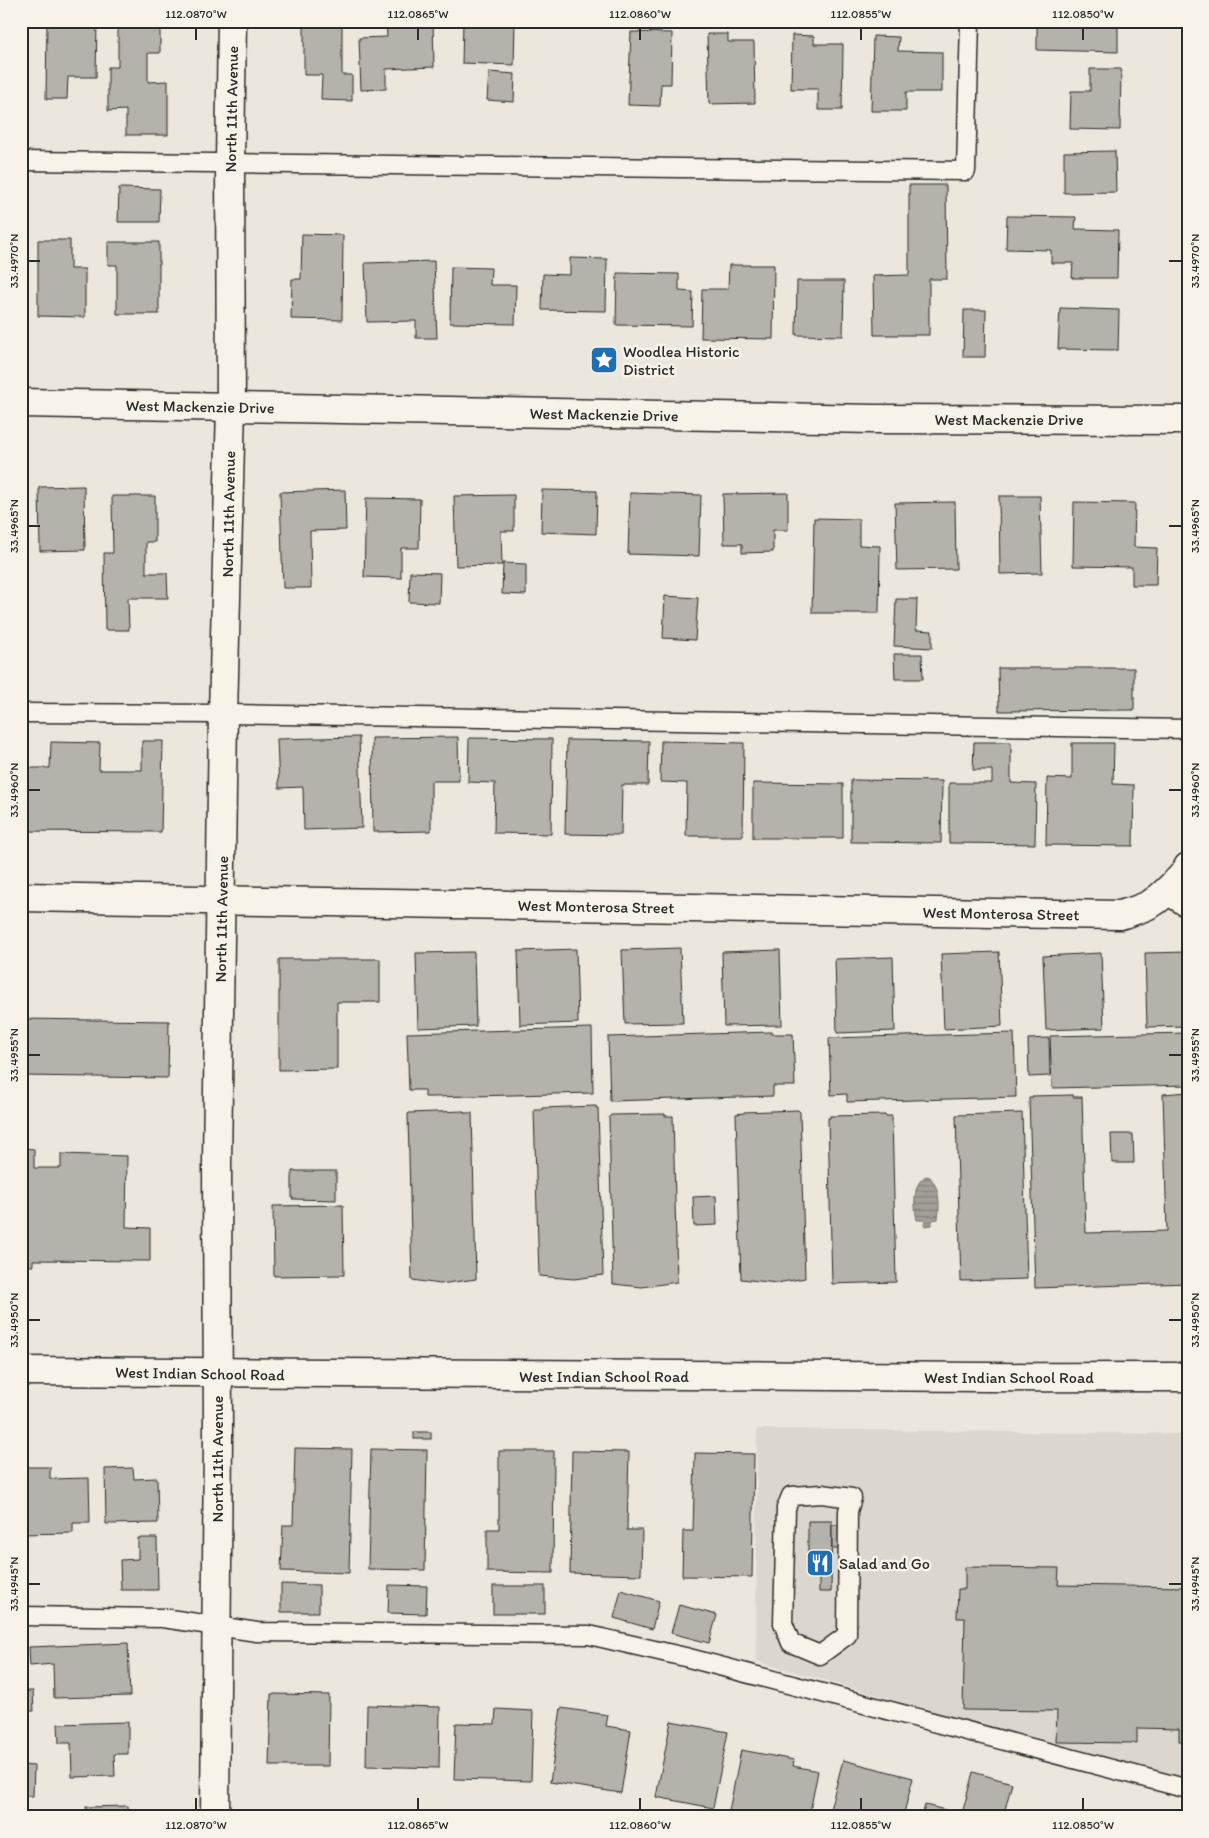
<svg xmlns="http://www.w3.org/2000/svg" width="1209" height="1838" font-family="Itim,sans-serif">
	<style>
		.built { fill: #dbd7ce }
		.water { fill: url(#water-rules); stroke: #72716c }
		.building { fill: #b5b2ab; stroke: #2b2b2b }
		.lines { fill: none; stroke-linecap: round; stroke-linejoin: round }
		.service-casing { stroke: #2b2b2b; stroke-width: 21 }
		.minor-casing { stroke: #2b2b2b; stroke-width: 31 }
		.secondary-casing { stroke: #2b2b2b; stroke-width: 31 }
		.service { stroke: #f7f3e8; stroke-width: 18 }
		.minor { stroke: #f7f3e8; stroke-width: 28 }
		.secondary { stroke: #f7f3e8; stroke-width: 28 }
		.ticks { fill: none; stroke: #2b2b2b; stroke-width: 2 }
		.labels { text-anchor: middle; stroke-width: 5; stroke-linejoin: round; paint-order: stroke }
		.street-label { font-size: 16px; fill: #2b2b2b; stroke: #f7f3e8 }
		.poi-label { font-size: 16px; fill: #2b2b2b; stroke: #f7f3e8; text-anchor: start }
		.neatline { fill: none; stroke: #2b2b2b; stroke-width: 2 }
		.ticks-label { font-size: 12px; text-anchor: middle; fill: #2b2b2b }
	</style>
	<defs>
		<pattern id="water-rules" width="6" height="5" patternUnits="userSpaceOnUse" patternTransform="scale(1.25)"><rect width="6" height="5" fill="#a29f98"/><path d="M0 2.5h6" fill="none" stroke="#84827c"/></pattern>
	</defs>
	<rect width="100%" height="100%" fill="#ebe7dd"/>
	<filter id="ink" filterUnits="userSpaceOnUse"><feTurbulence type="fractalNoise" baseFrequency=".02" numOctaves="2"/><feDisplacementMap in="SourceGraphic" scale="10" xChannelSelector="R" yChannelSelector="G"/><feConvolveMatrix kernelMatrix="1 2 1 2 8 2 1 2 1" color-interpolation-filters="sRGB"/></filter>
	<g filter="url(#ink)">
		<polygon class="built" points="757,1429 1188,1434 1188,1779 950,1716 756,1661"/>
		<path class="water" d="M 926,1176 L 930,1177 C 940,1190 940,1203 938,1219 L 932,1220 L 932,1225 L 925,1226 L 924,1220 L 917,1220 C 914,1206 912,1184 926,1176 Z"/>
		<g class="building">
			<polygon points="21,21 23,50 21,50"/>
			<polygon points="47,21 97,21 96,77 68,77 67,99 46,99"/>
			<polygon points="118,21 160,21 160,53 148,53 148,82 168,81 168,135 126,135 126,110 108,111 108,67 118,67"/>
			<polygon points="304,21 342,21 342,75 352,75 352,101 321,100 322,75 304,75"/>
			<polygon points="386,21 433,21 434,67 386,69 386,89 361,90 359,38 387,37"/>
			<polygon points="463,21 515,21 514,65 462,63"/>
			<polygon points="1037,21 1118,21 1118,52 1037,50"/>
			<polygon points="631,32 672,33 671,84 661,84 660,106 628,105"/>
			<polygon points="707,34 728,34 728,42 754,42 755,103 709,104"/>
			<polygon points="792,35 814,36 814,44 843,44 842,110 818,110 818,89 791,89"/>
			<polygon points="873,36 899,37 898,51 942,52 942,92 906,92 906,111 871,111"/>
			<polygon points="1090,69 1121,69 1120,130 1070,129 1071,91 1090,91"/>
			<polygon points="489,72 515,74 514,102 487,100"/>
			<polygon points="1115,151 1116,192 1064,193 1064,152"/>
			<polygon points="909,185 946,185 947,279 929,279 929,335 874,335 873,276 909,275"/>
			<polygon points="119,188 160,189 159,222 118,222"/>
			<polygon points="1007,216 1076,217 1075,229 1118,230 1117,278 1072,278 1073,263 1051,263 1051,250 1006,249"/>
			<polygon points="302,234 343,235 342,320 291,319 292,279 301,279"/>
			<polygon points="38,240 70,240 70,269 85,269 85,317 38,316"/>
			<polygon points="108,242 159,242 159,314 117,314 117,265 108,265"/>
			<polygon points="570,258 607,259 606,311 542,310 543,274 570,275"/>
			<polygon points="434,261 437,338 416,338 416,321 367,322 365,263"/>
			<polygon points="729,265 774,265 773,339 701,338 702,289 728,289"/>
			<polygon points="451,267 491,268 490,285 516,285 515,324 450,323"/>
			<polygon points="617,273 679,274 679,291 693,292 692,326 616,325"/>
			<polygon points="797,281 844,281 843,336 796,335"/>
			<polygon points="1060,308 1119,310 1118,350 1058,349"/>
			<polygon points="964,310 986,310 985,357 963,357"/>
			<polygon points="84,486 85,550 40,551 39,487"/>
			<polygon points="345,490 346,530 310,531 311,588 283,588 280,492"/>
			<polygon points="542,490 597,491 596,534 541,532"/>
			<polygon points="630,493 701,495 699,556 628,554"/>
			<polygon points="788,493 788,530 773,530 773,552 742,553 742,544 724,544 723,494"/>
			<polygon points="514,495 514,531 501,531 502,565 456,566 454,496"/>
			<polygon points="112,496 155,496 155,542 146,542 146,573 167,573 168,598 128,598 129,630 105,630 104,553 113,553"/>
			<polygon points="999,496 1040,496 1042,573 1000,574"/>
			<polygon points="366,498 420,499 419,548 401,548 401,578 364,577"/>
			<polygon points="955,502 956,569 897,570 895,503"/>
			<polygon points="1074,502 1135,503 1134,547 1157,548 1156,585 1132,585 1132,567 1073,566"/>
			<polygon points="814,518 859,519 859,545 880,546 879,613 812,613"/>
			<polygon points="503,563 526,564 526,595 502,594"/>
			<polygon points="410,572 440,573 439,603 409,602"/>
			<polygon points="665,596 698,598 695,640 663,638"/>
			<polygon points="896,599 917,599 916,630 932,631 932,648 894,646"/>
			<polygon points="894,654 922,654 923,679 895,679"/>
			<polygon points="998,668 1134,668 1134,710 999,711"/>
			<polygon points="359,737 362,828 304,830 303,787 279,788 277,739"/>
			<polygon points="458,737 459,781 431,781 431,831 373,832 372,738"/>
			<polygon points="469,738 552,739 551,834 494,833 495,783 468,782"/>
			<polygon points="567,740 649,741 648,785 622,785 621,835 565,834"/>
			<polygon points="142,741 163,741 161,832 21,831 21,768 50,768 51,742 100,743 99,770 142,770"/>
			<polygon points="661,741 744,743 743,836 686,836 687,783 660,782"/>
			<polygon points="974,742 1011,742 1011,783 1036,784 1035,844 949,843 949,783 992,783 992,770 973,770"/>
			<polygon points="1072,743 1114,743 1113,784 1134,785 1133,846 1046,845 1047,778 1072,779"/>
			<polygon points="851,780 942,781 941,843 851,842"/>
			<polygon points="753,783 843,784 843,838 753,838"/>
			<polygon points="680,948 683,1023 625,1024 622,950"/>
			<polygon points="576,949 578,1023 520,1025 518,951"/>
			<polygon points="780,950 782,1025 724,1026 722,952"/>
			<polygon points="474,952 476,1026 418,1028 416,953"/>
			<polygon points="999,952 1002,1026 944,1029 941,954"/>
			<polygon points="1188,952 1188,1026 1147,1027 1145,953"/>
			<polygon points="1101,953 1104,1028 1046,1030 1043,956"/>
			<polygon points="893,957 895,1031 837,1033 835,959"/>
			<polygon points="279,959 380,959 380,1002 337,1002 337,1069 279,1070"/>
			<polygon points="21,1019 169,1021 168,1078 21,1076"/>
			<polygon points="592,1028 593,1093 433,1097 425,1097 425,1090 409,1090 407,1033"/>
			<polygon points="772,1032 772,1034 793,1034 795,1086 773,1086 773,1096 610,1101 608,1037"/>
			<polygon points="1014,1033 1016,1097 847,1102 847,1094 831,1095 829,1038"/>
			<polygon points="1188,1033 1188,1085 1052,1088 1050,1036"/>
			<polygon points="1049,1038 1050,1076 1029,1077 1028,1039"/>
			<polygon points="1188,1092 1188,1283 1035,1288 1029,1098 1032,1098 1032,1096 1073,1095 1073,1097 1082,1097 1086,1233 1167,1231 1163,1094"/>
			<polygon points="596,1106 596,1108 598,1108 603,1275 574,1279 539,1276 534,1110 542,1110 542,1108"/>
			<polygon points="798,1110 800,1112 805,1278 777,1283 741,1279 736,1114 744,1113 744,1112"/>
			<polygon points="464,1111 464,1113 472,1113 476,1279 440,1284 412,1280 408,1114 409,1113"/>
			<polygon points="1022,1113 1027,1279 961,1281 956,1115"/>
			<polygon points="665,1114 665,1116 673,1116 677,1282 642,1287 613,1284 609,1117 611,1115"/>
			<polygon points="885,1115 885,1116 892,1116 896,1282 832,1284 828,1118 830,1118 830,1116"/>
			<polygon points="1111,1134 1133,1134 1134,1163 1112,1163"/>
			<polygon points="21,1148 34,1149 34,1168 61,1168 61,1154 127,1156 126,1227 150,1228 150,1261 33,1260 33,1266 21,1265"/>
			<polygon points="292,1171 336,1171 336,1200 292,1199"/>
			<polygon points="716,1196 717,1225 694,1226 693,1197"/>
			<polygon points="343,1205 344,1275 274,1276 273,1206"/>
			<rect x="414" y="1432" width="17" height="7"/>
			<polygon points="295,1448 352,1449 349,1573 281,1571 283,1525 293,1525"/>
			<polygon points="371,1449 427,1450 425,1570 368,1569"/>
			<polygon points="499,1451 554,1451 553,1573 487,1572 487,1529 499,1529"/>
			<polygon points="572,1451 629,1452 627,1530 642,1530 641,1575 570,1573"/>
			<polygon points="695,1453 754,1454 752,1577 682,1576 683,1531 693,1531"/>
			<polygon points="21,1467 50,1467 50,1479 89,1478 90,1523 73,1523 73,1533 21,1534"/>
			<polygon points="133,1468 134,1479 157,1478 158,1523 106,1524 105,1469"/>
			<polygon points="808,1521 832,1521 831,1592 819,1592 819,1577 808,1577"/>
			<rect x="832" y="1525" width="21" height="24"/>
			<polygon points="138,1538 157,1538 158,1590 121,1590 120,1560 138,1559"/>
			<polygon points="965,1567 1059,1568 1058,1585 1188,1587 1188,1741 1179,1741 1179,1729 1137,1728 1137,1743 1056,1742 1057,1711 963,1710 965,1618 957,1618 958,1589 965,1589"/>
			<polygon points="281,1584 319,1585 319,1612 281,1612"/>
			<polygon points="389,1585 427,1586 426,1614 388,1613"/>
			<rect x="493" y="1586" width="52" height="28"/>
			<polygon points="621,1590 659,1601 652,1629 614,1618"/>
			<polygon points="679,1605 717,1615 709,1643 671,1633"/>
			<polygon points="128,1643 130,1696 54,1698 53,1664 30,1666 29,1647"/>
			<polygon points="21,1691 33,1691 34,1711 21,1711"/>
			<polygon points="271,1694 329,1695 328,1766 269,1766"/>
			<polygon points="367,1705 440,1707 439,1768 366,1766"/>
			<polygon points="561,1708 608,1715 606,1726 631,1730 621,1793 550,1782"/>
			<polygon points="496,1709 533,1711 531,1781 454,1779 456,1723 495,1724"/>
			<polygon points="671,1721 728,1732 713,1808 656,1797"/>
			<polygon points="128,1722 128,1754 114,1754 115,1776 72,1777 71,1743 59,1743 58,1724"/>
			<polygon points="741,1750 794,1760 793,1766 818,1771 809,1817 761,1817 729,1811"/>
			<polygon points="843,1760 913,1778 903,1817 828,1817"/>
			<polygon points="21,1765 34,1766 33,1796 21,1796"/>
			<polygon points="973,1772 1012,1783 1003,1817 922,1817 925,1805 962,1814"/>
			<polygon points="128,1806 129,1817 86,1817 86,1807"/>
		</g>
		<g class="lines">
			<g class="service-casing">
				<g id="service">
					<polyline points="21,161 966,171 970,21"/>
					<polyline points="21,713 223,714 1188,729"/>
					<polyline points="1165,894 1188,909"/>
					<polygon points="822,1494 852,1498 848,1511 847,1635 820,1655 791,1643 783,1623 786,1508 791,1496"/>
					<polyline points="21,1616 163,1618 257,1632 589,1635 685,1657 1188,1789"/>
				</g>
			</g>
			<g class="minor-casing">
				<g id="minor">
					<polyline points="21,403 874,419 1188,420"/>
					<path d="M 21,897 L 1120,915 C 1148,907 1155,904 1175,883 C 1180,878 1185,874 1188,867"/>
					<polyline points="215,1817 218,1435 217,1163 223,714 231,406 230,162 232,21"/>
				</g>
			</g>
			<g class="secondary-casing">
				<path id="secondary" d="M 21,1371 C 410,1375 799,1378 1188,1377"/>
			</g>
			<use href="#service" class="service"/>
			<use href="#minor" class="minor"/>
			<use href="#secondary" class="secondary"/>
		</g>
	</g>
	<path class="ticks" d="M 196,28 L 196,40M 418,28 L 418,40M 640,28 L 640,40M 861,28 L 861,40M 1083,28 L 1083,40M 28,261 L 40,261M 1169,261 L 1182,261M 28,526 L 40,526M 1169,526 L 1182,526M 28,790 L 40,790M 1169,790 L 1182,790M 28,1055 L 40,1055M 1169,1055 L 1182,1055M 28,1320 L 40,1320M 1169,1320 L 1182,1320M 28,1584 L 40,1584M 1169,1584 L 1182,1584M 196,1798 L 196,1810M 418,1798 L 418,1810M 640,1798 L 640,1810M 861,1798 L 861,1810M 1083,1798 L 1083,1810"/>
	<defs>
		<g id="sight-square" transform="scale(1.4375)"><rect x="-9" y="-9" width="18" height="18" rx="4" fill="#1f6fb2" stroke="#f7f3e8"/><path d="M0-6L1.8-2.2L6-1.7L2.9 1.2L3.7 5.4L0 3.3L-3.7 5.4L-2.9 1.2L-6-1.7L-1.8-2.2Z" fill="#fff"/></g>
		<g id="restaurant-square" transform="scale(1.4375)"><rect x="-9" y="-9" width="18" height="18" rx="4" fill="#1f6fb2" stroke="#f7f3e8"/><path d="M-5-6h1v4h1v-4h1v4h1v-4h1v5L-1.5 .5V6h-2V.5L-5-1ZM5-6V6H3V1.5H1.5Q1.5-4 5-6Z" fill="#fff"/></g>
	</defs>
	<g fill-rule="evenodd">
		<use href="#sight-square" x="604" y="360"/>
		<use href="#restaurant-square" x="820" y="1563"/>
	</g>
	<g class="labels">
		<g class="street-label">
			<text transform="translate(231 109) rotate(-89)" y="6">North 11th Avenue</text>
			<text transform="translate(200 406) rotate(1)" y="6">West Mackenzie Drive</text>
			<text transform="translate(604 414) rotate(1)" y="6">West Mackenzie Drive</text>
			<text x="1009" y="425">West Mackenzie Drive</text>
			<text transform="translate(228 514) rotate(-89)" y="6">North 11th Avenue</text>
			<text transform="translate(596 906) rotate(1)" y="6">West Monterosa Street</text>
			<text transform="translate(1001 913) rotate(1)" y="6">West Monterosa Street</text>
			<text transform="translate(221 919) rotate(-89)" y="6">North 11th Avenue</text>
			<text transform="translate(200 1373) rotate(1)" y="6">West Indian School Road</text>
			<text x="604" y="1382">West Indian School Road</text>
			<text x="1009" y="1383">West Indian School Road</text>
			<text transform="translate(217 1459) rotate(-90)" y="6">North 11th Avenue</text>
		</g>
		<g class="poi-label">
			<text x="623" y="357">Woodlea Historic<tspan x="623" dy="18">District</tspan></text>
			<text x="839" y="1569">Salad and Go</text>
		</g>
	</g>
	<rect width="1209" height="1838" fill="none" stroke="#f7f3e8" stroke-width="55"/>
	<rect x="28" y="28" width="1154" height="1782" class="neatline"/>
	<g class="ticks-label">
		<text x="196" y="18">112.0870°W</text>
		<text x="418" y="18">112.0865°W</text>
		<text x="640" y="18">112.0860°W</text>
		<text x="861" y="18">112.0855°W</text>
		<text x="1083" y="18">112.0850°W</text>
		<text transform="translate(14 261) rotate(-90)" y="4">33.4970°N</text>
		<text transform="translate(1195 261) rotate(-90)" y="4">33.4970°N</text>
		<text transform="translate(14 526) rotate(-90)" y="4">33.4965°N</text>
		<text transform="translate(1195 526) rotate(-90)" y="4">33.4965°N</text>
		<text transform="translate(14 790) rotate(-90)" y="4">33.4960°N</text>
		<text transform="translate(1195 790) rotate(-90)" y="4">33.4960°N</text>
		<text transform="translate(14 1055) rotate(-90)" y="4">33.4955°N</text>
		<text transform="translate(1195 1055) rotate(-90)" y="4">33.4955°N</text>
		<text transform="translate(14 1320) rotate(-90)" y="4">33.4950°N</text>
		<text transform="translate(1195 1320) rotate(-90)" y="4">33.4950°N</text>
		<text transform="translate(14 1584) rotate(-90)" y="4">33.4945°N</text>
		<text transform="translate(1195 1584) rotate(-90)" y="4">33.4945°N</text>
		<text x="196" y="1829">112.0870°W</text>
		<text x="418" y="1829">112.0865°W</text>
		<text x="640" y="1829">112.0860°W</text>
		<text x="861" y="1829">112.0855°W</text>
		<text x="1083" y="1829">112.0850°W</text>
	</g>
</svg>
